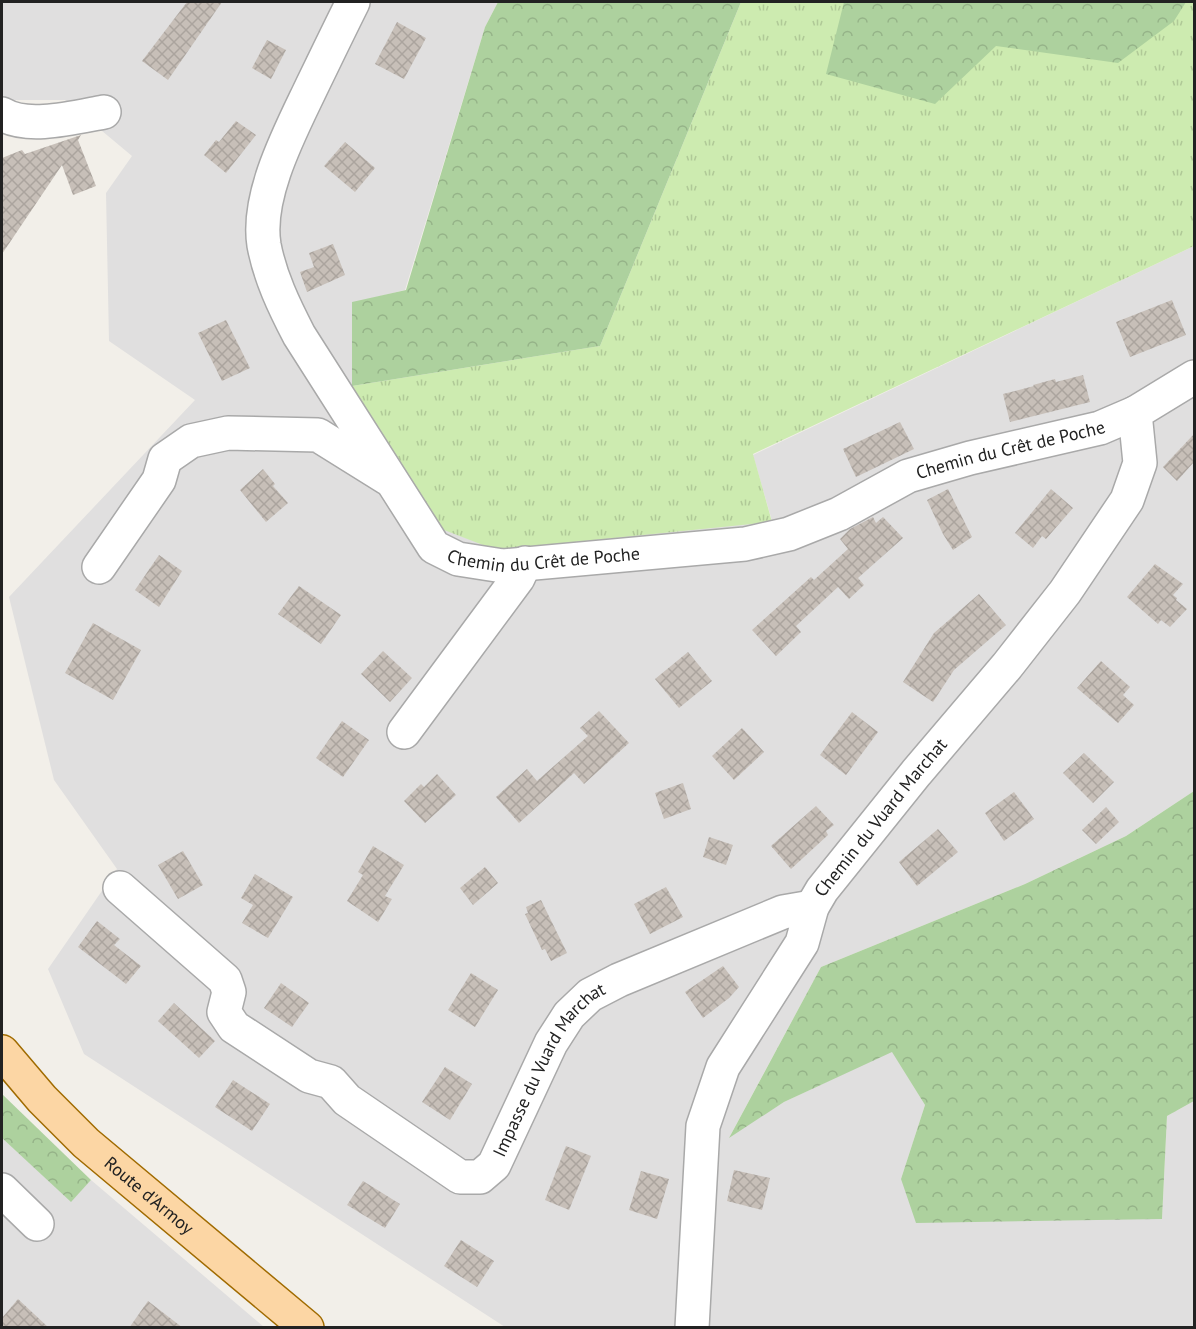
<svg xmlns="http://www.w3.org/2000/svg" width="1196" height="1329" font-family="'PT Sans',sans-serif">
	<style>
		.residential { fill: #e0dfdf }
		.grass { fill: url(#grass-tufts) }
		.forest { fill: url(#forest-crowns) }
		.building { fill: url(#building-cross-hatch) }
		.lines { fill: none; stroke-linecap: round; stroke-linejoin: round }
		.minor-casing { stroke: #a9a9a9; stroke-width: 36 }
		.major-casing { stroke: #a06b00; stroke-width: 36 }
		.minor { stroke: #fff; stroke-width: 33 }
		.major { stroke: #fcd6a4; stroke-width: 33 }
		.labels { text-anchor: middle; stroke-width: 5; stroke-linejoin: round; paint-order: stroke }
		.street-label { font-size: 18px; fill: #222; stroke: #fff }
	</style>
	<defs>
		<pattern id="grass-tufts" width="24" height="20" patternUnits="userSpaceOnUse" patternTransform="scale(1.5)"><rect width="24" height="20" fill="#cdebb0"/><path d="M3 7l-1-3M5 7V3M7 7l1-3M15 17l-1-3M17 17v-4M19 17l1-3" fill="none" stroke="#b0c997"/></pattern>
		<pattern id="forest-crowns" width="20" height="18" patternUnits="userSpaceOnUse" patternTransform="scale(1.5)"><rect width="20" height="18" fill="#add19e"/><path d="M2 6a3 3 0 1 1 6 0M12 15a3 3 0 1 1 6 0" fill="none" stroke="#95b388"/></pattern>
		<pattern id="building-cross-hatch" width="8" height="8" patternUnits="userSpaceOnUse" patternTransform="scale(1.5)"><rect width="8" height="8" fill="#c7bfb8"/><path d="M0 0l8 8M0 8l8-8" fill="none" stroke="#aba49e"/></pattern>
	</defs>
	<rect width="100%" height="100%" fill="#f2efe9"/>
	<g class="residential">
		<polygon points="2,2 498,2 485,27 405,290 352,303 353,386 444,529 772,521 753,455 1194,246 1194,791 1126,836 1025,884 821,967 730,1136 784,1102 892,1051 925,1105 901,1179 1162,1219 1167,1116 1194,1101 1194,1327 505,1327 84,1054 48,969 117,869 54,780 9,597 195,400 109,341 106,193 132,156 65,100 10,100 2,95"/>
		<polygon points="2,1138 71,1201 91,1180 264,1327 2,1327"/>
	</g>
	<polygon class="grass" points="741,2 1194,2 1194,246 753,454 772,522 496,550 444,530 352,386 600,346"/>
	<g class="forest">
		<polygon points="498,2 741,2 600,346 352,386 352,302 406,290 485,27"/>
		<polygon points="844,2 1186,2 1174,21 1118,63 996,46 935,104 826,74"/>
		<polygon points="1194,791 1194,1101 1167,1116 1162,1219 916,1223 901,1179 925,1105 892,1052 784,1102 729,1138 821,967 1025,884 1126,836"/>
		<polygon points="2,1094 91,1180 71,1202 2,1138"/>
	</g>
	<g class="building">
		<polygon points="187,2 222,2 168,80 142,61"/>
		<polygon points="397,22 426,38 404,79 375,64"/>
		<polygon points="267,40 286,50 271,79 252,68"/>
		<polygon points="236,121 256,135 226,173 204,155 216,140 219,142"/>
		<polygon points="81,135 78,140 96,186 73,195 62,165 2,254 2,158 22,150 25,154"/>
		<polygon points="345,142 375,168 355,192 324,166"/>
		<polygon points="333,244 345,275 307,292 300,272 314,267 309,253"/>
		<polygon points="1172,300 1186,335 1130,357 1116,322"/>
		<polygon points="226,320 250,368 222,381 198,333"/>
		<polygon points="1083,375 1090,402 1010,422 1003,394 1034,386 1033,385 1055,379 1056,382"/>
		<polygon points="900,422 914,449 856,477 843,449"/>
		<polygon points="1194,434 1194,462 1177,481 1163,467"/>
		<polygon points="263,469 275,484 273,486 288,503 266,522 240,490"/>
		<polygon points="948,489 972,537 953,550 943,534 927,500"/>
		<polygon points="1051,489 1073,508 1046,539 1042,536 1033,548 1015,533"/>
		<polygon points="873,517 876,523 883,517 903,538 858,578 864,585 849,599 838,587 796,626 801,632 776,656 752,630 811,577 814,580 848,549 840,539 850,529"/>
		<polygon points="159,555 182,571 159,607 135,590"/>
		<polygon points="1155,564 1183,584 1173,595 1177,598 1176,600 1187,609 1170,627 1161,620 1158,624 1127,597"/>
		<polygon points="299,586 341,615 321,644 278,614"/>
		<polygon points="979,594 1006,625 954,670 933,702 903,682 934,633"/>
		<polygon points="93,623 141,650 113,700 65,673"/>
		<polygon points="383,651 412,678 390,702 361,674"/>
		<polygon points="688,652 712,681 679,708 655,679"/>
		<polygon points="1101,661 1130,687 1123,695 1134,705 1118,723 1077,688"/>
		<polygon points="599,711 629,743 584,784 574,773 519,823 496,797 527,769 537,781 588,736 580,728"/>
		<polygon points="852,712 878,732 846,775 820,755"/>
		<polygon points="342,721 369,740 343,777 316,758"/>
		<polygon points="742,728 764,752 734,780 712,756"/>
		<polygon points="1084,753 1114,782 1093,803 1063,773"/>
		<polygon points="437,774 456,795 425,823 404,801 421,784 424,787"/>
		<polygon points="683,783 691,809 664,819 655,793"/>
		<polygon points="1014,792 1034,819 1004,841 985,813"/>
		<polygon points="816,806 834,825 826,831 828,835 791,869 771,846"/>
		<polygon points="1106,807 1119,822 1096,844 1082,830"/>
		<polygon points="938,829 958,852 917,886 899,862"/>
		<polygon points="709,837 733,845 726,865 703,857"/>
		<polygon points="373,846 404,865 385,896 392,899 378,922 347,901 363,875 358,872"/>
		<polygon points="183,851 203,885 178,899 158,865"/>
		<polygon points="485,867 498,883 473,905 460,888"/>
		<polygon points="255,874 293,897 268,938 242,923 253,905 241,898"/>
		<polygon points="666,887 683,917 650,934 634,904"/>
		<polygon points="541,900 567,953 551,961 545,949 542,950 525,914 528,913 526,907"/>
		<polygon points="97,921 120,939 114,945 141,966 126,984 78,947"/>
		<polygon points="723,966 739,987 729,998 703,1018 685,992"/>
		<polygon points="471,973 498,990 475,1027 448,1010"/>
		<polygon points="281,983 309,1003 292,1027 264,1008"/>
		<polygon points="174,1003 215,1041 199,1058 158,1021"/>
		<polygon points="445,1067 472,1084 450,1120 422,1102"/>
		<polygon points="233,1080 270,1104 252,1131 215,1107"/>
		<polygon points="566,1146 591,1156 569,1210 545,1200"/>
		<polygon points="734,1170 770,1178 762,1210 727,1201"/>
		<polygon points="641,1171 669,1179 657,1219 629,1210"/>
		<polygon points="363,1181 400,1204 385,1228 347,1205"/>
		<polygon points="461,1240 494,1261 477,1287 444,1266"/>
		<polygon points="18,1299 49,1328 2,1328 2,1318"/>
		<polygon points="148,1301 183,1328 129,1328"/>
	</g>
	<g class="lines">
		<g class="minor-casing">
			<g id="minor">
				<path id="s1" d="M 353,2 C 339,30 325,59 311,88 C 290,132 256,196 264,245 C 270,277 284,306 299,335 L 434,547 L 458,559 L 503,566 L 745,544 L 789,534 L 839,514 L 908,476 L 970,458 L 1100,428 L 1135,413"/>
				<path d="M 2,114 C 27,130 76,117 104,112"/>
				<polyline points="99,567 159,480 165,459 191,441 228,433 318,435 387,478"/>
				<polyline points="404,732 518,578 525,563"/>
				<path id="s2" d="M 120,888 L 225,980 L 229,992 L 224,1012 L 234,1027 L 309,1076 L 331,1082 L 347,1100 L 460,1177 L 480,1177 L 494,1165 L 551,1043 L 569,1015 L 590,995 L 619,980 L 783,912 L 812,907"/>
				<polyline points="2,1190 37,1224"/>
				<path id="s3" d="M 692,1328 L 703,1126 L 723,1067 L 802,943 L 812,907 L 822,890 L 916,773 L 1007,666 L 1065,592 L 1127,500 L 1140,463 L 1135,413 L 1194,377"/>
			</g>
		</g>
		<g class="major-casing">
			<g id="major">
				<path id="s4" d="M 2,1052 L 42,1099 L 86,1143 L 307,1328"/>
			</g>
		</g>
		<use href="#minor" class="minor"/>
		<use href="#major" class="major"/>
	</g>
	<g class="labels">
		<g class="street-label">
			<text dy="6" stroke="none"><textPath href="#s1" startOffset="1209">Chemin du Crêt de Poche</textPath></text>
			<text dy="6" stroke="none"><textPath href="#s1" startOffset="723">Chemin du Crêt de Poche</textPath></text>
			<text dy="6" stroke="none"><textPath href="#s3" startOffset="562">Chemin du Vuard Marchat</textPath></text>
			<text dy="6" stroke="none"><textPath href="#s2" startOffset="614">Impasse du Vuard Marchat</textPath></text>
			<text dy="6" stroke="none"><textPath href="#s4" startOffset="206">Route d'Armoy</textPath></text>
		</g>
	</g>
	<rect width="1196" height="1329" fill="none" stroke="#222222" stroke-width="6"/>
</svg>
